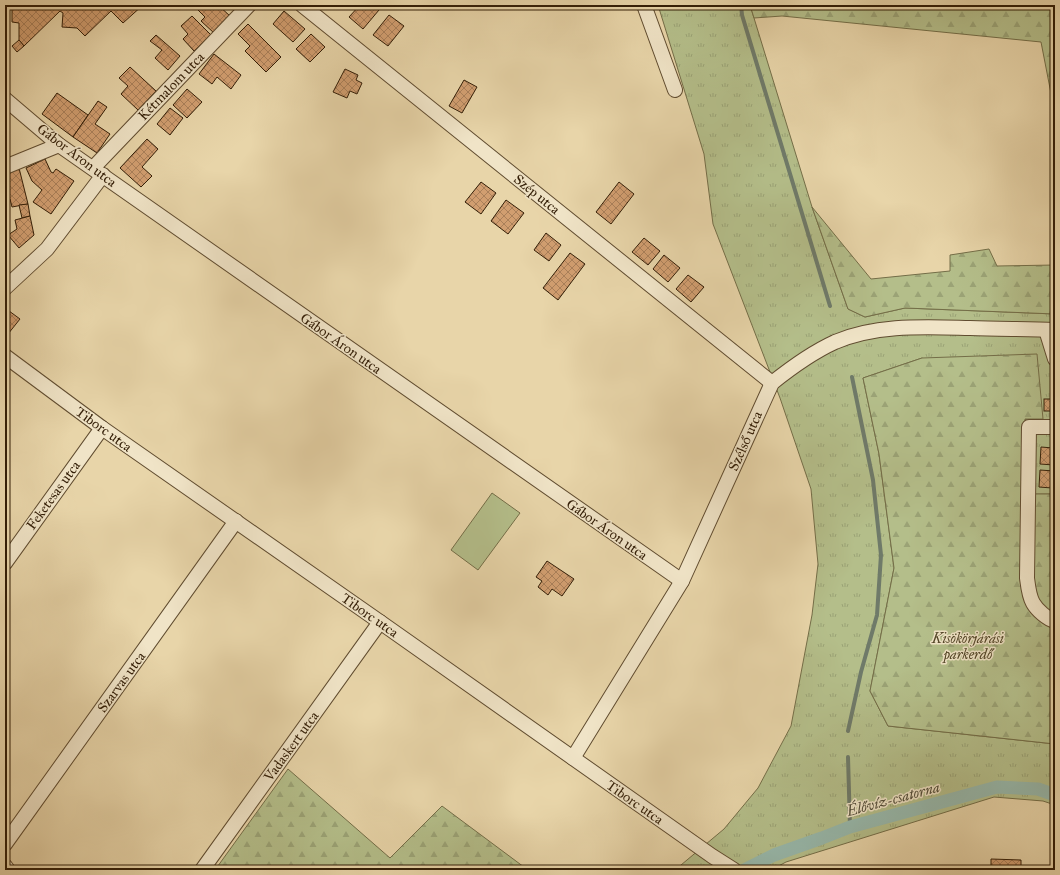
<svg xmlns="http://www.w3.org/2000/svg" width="1060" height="875" font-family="'IM FELL Great Primer',serif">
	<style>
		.grass { fill: url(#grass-tufts); stroke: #746e48 }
		.forest { fill: url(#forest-firs); stroke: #746e48 }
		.pitch { fill: #b4be8a; stroke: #746e48 }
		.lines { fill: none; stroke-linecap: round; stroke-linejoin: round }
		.stream { stroke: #6f7a69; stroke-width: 4 }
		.canal { stroke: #97b8ab; stroke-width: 13 }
		.building { fill: url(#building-cross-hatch); stroke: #331e07 }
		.minor-casing { stroke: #604c30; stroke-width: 16 }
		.minor { stroke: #f0e4c7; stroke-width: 14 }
		.labels { text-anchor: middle; stroke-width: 3; stroke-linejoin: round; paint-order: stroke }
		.street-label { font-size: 14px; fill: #331e07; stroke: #f0e4c7 }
		.park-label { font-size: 14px; font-style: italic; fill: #534628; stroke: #f0e4c7 }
		.water-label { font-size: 15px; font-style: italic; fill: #514c38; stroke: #f0e4c7 }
	</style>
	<defs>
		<pattern id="grass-tufts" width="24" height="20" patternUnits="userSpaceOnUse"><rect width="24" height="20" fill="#b4be8a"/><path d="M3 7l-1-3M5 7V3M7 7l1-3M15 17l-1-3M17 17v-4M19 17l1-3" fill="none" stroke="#9ba376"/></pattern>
		<pattern id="forest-firs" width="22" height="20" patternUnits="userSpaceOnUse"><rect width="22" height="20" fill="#b4be8a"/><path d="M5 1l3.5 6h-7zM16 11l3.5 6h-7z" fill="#9ba376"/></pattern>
		<pattern id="building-cross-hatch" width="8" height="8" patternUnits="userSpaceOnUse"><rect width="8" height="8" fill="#d19e70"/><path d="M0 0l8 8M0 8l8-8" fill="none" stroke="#aa805a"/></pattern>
	</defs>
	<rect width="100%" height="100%" fill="#e8d5a9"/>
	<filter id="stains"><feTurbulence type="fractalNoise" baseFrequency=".005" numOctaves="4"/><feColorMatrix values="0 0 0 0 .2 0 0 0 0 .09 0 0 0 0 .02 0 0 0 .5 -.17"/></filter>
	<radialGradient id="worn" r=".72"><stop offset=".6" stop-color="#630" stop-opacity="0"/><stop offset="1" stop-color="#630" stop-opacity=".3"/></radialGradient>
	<polygon class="grass" points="658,5 750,5 812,207 848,309 865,317 905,308 1055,314 1055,494 1022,494 1025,419 1042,419 922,358 863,378 879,454 894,568 870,691 888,726 1055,744 1055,805 1043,801 994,797 786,862 771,870 675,870 724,829 758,788 791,726 812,615 818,564 811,489 780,398 713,224 704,154"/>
	<g class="forest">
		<polygon points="750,5 1055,5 1055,114 1041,42 782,16 754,18"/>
		<polygon points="812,207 871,279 950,271 950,255 989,249 997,266 1055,265 1055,314 905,308 865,317 848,309"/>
		<polygon points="1037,354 1043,419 1025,419 1022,494 1055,494 1055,744 888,726 870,691 894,568 879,454 863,378 922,358"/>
		<polygon points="288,769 390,858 442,806 528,870 215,870"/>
	</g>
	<polygon class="pitch" points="492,493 520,513 478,570 451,550"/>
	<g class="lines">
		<g class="stream">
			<polyline points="741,5 742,15 830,306"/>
			<polyline points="848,731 861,672 877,615 881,555 873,480 852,377"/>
			<polyline points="848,757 850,827"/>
		</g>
		<polyline class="canal" points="744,870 774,855 822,838 850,827 997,787 1038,789 1055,795"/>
	</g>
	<g class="building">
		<polygon points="12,5 143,5 123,23 111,11 85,36 77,28 62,27 63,13 60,11 24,46 19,40 19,23 12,22"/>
		<polygon points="193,5 218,5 230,16 214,33 201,21 205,17"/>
		<polygon points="360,5 373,5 379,10 363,29 349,17"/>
		<polygon points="284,11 305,29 293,42 273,24"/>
		<polygon points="389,15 404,26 388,46 373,35"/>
		<polygon points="192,16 211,35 194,51 183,39 188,34 181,26"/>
		<polygon points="248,24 281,57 266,72 245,51 250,46 238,34"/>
		<polygon points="311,34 325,47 310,62 296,49"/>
		<polygon points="156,35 180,56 168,70 155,58 162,50 150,41"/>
		<polygon points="19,40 24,46 17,52 12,46"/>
		<polygon points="214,54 241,75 231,89 217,77 212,84 199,74"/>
		<polygon points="130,67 156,91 138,110 121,94 128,86 119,78"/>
		<polygon points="345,69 358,75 356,80 362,83 357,94 350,91 347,98 333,92"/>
		<polygon points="464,80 477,87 462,113 449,106"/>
		<polygon points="187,89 202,102 187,118 173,105"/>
		<polygon points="57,93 88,115 73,137 42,114"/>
		<polygon points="98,101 107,107 95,124 110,134 97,153 73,137"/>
		<polygon points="170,108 183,118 170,135 157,124"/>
		<polygon points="147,139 158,149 142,167 152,176 141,187 120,168"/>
		<polygon points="45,159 51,172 53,173 56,169 74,181 51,214 33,202 42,190 32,181 26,168"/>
		<polygon points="19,168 28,204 12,207 10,199 5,201 5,172"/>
		<polygon points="481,182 496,193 481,214 465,202"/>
		<polygon points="619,182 634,194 611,224 596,212"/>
		<polygon points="506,200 524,213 508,234 491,221"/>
		<polygon points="28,204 30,216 22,218 19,205"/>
		<polygon points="30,216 34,235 19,248 8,235 17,229 15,220"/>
		<polygon points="546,233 561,245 549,261 534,250"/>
		<polygon points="644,238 660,251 648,265 632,252"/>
		<polygon points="570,253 585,264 558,300 543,288"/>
		<polygon points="664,255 680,268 668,282 653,269"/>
		<polygon points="688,275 704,287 691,302 676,289"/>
		<polygon points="5,308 20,319 8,334 5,332"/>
		<rect x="1044" y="399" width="11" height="12"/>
		<polygon points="1053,444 1055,444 1054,465 1040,464 1041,447 1053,448"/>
		<polygon points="1040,470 1054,471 1055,491 1052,491 1052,488 1039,487"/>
		<polygon points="547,561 574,579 562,596 552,589 548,595 538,587 542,581 536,577"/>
		<polygon points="991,859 1021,860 1021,870 991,870"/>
	</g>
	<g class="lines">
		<g class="minor-casing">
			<g id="minor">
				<polyline points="302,5 772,383"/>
				<polyline points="644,5 675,90"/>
				<polyline points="5,99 59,145 682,581"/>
				<polyline points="5,167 59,145"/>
				<polyline points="93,168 249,5"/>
				<polyline points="5,288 47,249 103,175"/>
				<polyline points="1046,330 1055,359"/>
				<polyline points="5,356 102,428 380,622 712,856 734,870"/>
				<path d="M 1055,427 L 1029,427 L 1027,578 C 1028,586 1029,596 1033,603 C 1037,610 1047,619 1055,621"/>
				<polyline points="5,563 102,428"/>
				<path d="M 573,758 L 682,581 L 772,383 C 792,367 811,353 835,342 C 877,324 925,327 970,328 C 998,329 1027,329 1055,330"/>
				<polyline points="5,844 236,521"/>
				<polyline points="5,866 8,870"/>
				<polyline points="202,870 380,622"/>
			</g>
		</g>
		<use href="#minor" class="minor"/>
	</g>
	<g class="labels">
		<g class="street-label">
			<text transform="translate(171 86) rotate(-46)" y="5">Kétmalom utca</text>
			<text transform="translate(77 155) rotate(37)" y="5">Gábor Áron utca</text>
			<text transform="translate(537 194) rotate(39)" y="5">Szép utca</text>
			<text transform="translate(341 343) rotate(35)" y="5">Gábor Áron utca</text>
			<text transform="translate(104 429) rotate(36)" y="5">Tiborc utca</text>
			<text transform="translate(745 441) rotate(-66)" y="5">Szélső utca</text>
			<text transform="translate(53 495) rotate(-54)" y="5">Feketesas utca</text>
			<text transform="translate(607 529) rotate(35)" y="5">Gábor Áron utca</text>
			<text transform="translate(370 615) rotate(35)" y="5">Tiborc utca</text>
			<text transform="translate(121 682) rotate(-54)" y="5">Szarvas utca</text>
			<text transform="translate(291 746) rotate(-54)" y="5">Vadaskert utca</text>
			<text transform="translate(635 802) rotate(35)" y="5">Tiborc utca</text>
		</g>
		<g class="park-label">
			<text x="968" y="643">Kisökörjárási<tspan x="968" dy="16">parkerdő</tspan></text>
		</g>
		<g class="water-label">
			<text transform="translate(893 799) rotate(-15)" y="5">Élővíz-csatorna</text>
		</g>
	</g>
	<rect width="1060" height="875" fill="none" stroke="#e8d5a9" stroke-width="20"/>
	<rect x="6" y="6" width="1048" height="863" fill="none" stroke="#331e07" stroke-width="2"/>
	<rect x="10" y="10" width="1040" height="855" fill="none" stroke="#331e07"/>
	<rect width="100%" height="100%" filter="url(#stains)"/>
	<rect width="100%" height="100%" fill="url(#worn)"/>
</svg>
